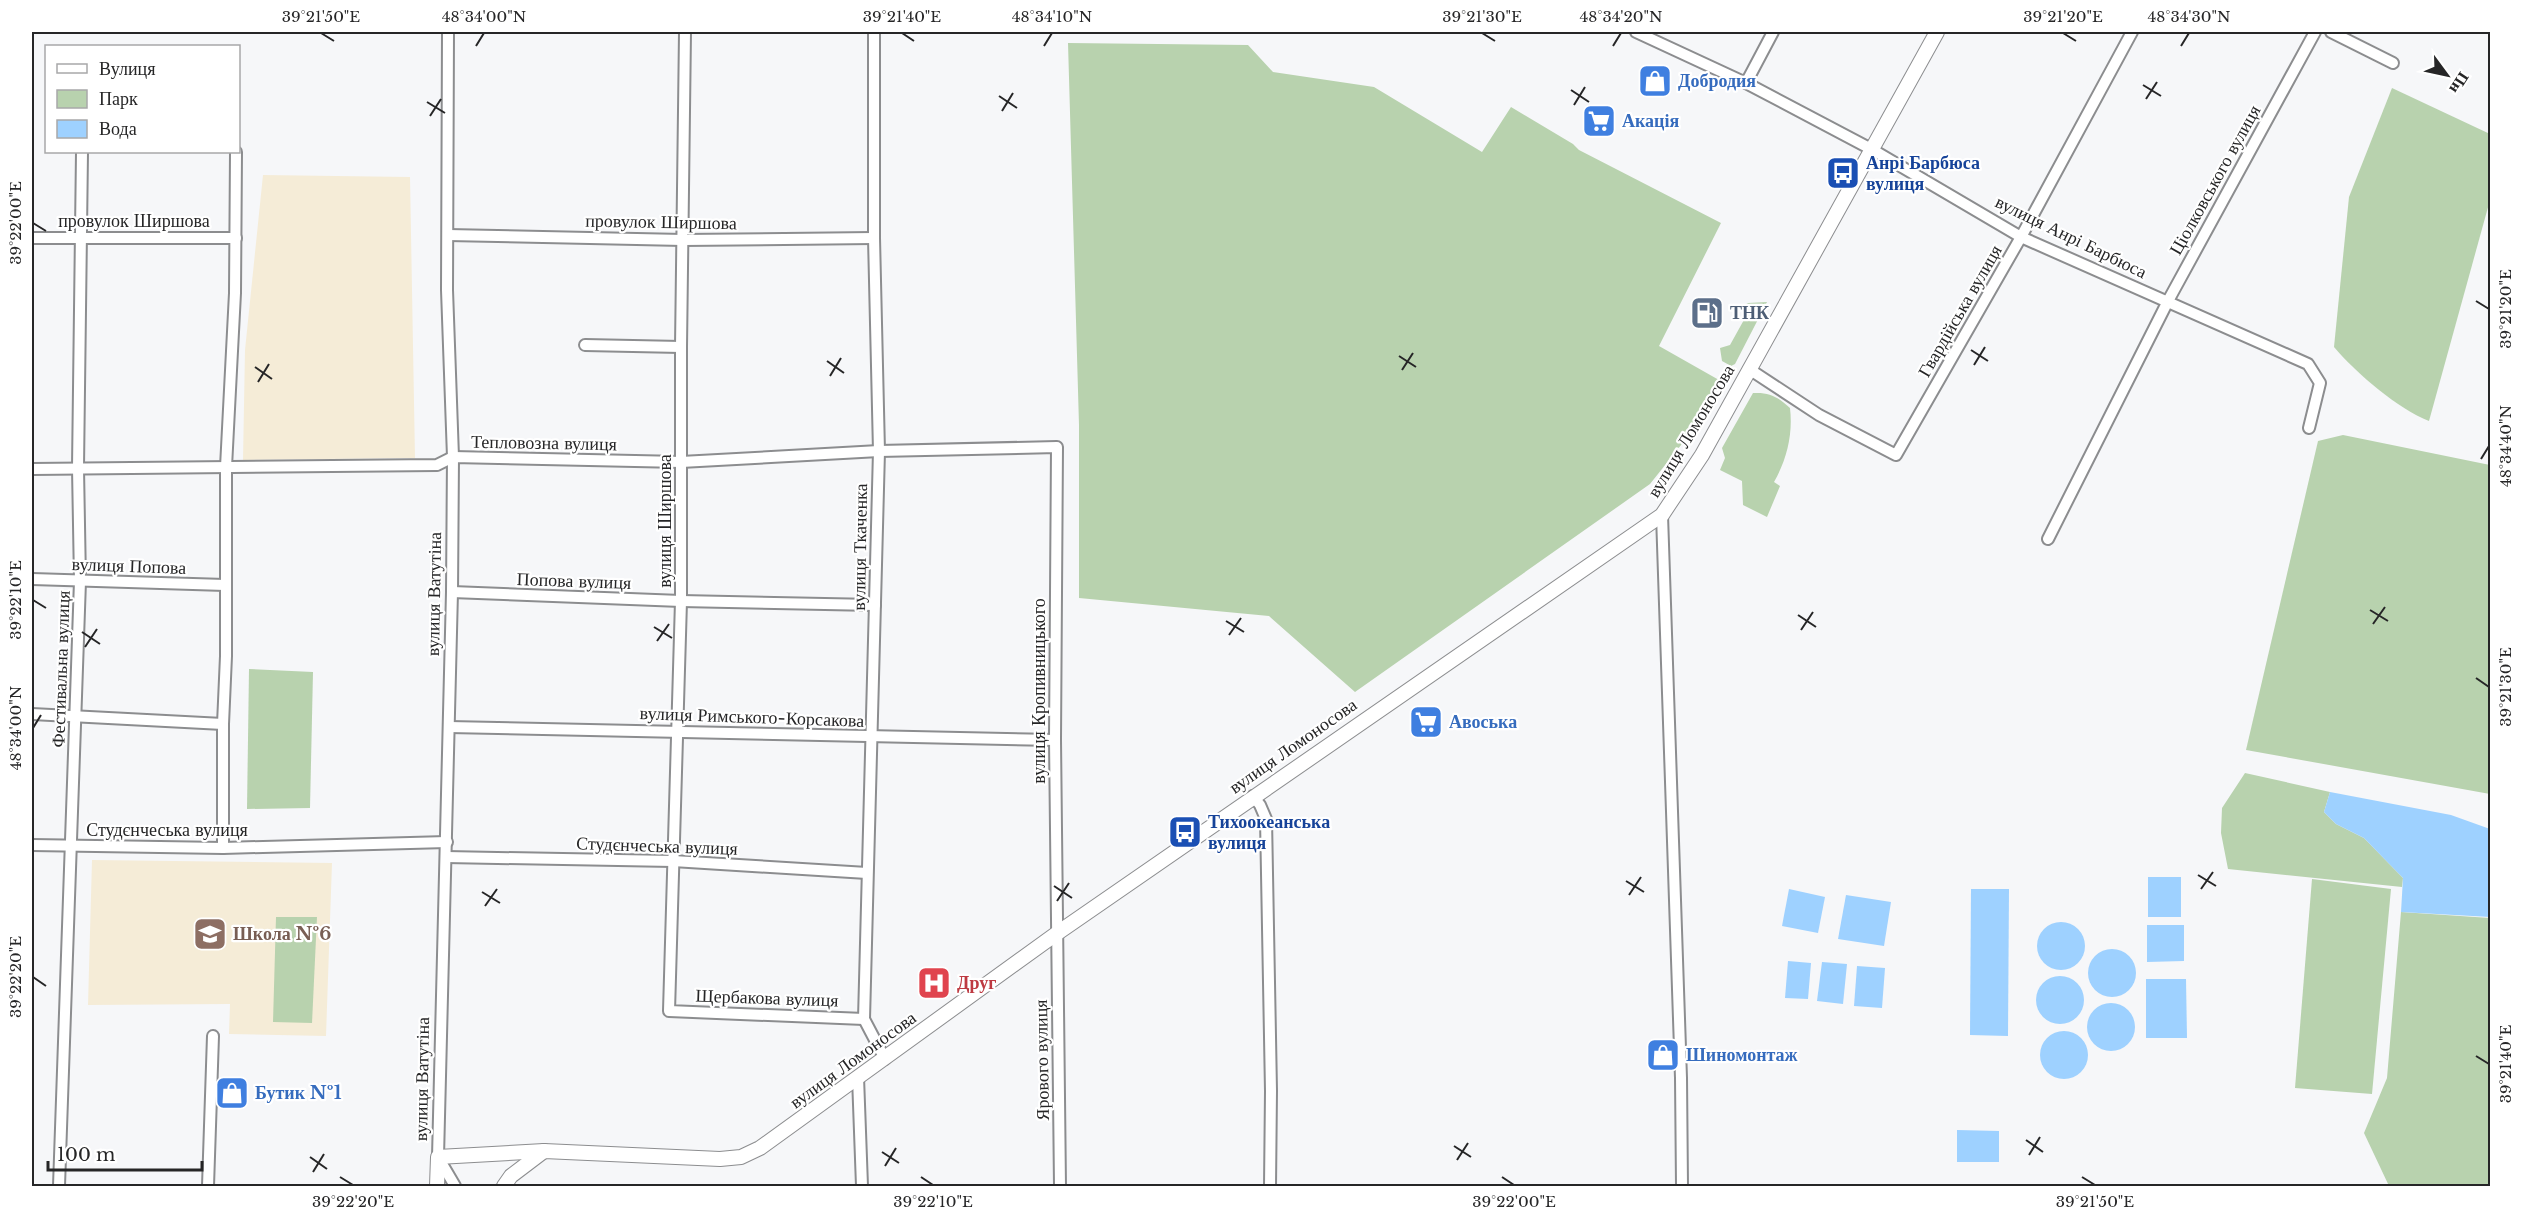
<svg xmlns="http://www.w3.org/2000/svg" width="2522" height="1218" font-family="'Libre Baskerville',serif">
	<style>
		.education { fill: #f5ecd7 }
		.green { fill: #b8d2ae }
		.water { fill: #9ed1ff }
		.lines { fill: none; stroke-linecap: round; stroke-linejoin: round }
		.minor-casing { stroke: #8c8d8f; stroke-width: 14 }
		.major-casing { stroke: #8c8d8f; stroke-width: 16 }
		.minor { stroke: #fff; stroke-width: 10 }
		.major { stroke: #fff; stroke-width: 14 }
		.ticks { fill: none; stroke: #262627; stroke-width: 2 }
		.labels { text-anchor: middle; stroke-width: 4.5; stroke-linejoin: round; paint-order: stroke }
		.shop-label { font-size: 18px; font-weight: bold; fill: #366cbe; stroke: #fff; text-anchor: start }
		.transit-label { font-size: 18px; font-weight: bold; fill: #164399; stroke: #fff; text-anchor: start }
		.street-label { font-size: 18px; fill: #262627; stroke: #fff }
		.service-label { font-size: 18px; font-weight: bold; fill: #4e5e75; stroke: #fff; text-anchor: start }
		.education-label { font-size: 18px; font-weight: bold; fill: #785e54; stroke: #fff; text-anchor: start }
		.health-label { font-size: 18px; font-weight: bold; fill: #be3a42; stroke: #fff; text-anchor: start }
		.neatline { fill: none; stroke: #262627; stroke-width: 2 }
		.ticks-label { font-size: 15px; text-anchor: middle; fill: #262627 }
	</style>
	<rect width="100%" height="100%" fill="#f6f7f9"/>
	<g class="education">
		<polygon points="263,175 410,177 415,458 243,460 245,350"/>
		<polygon points="92,860 332,863 326,1036 229,1034 230,1004 88,1005"/>
	</g>
	<g class="green">
		<polygon points="1068,43 1248,45 1273,72 1374,87 1482,152 1511,107 1573,144 1579,150 1721,223 1659,346 1719,380 1689,435 1650,484 1355,692 1269,616 1079,598 1079,425"/>
		<path d="M 2392,88 L 2490,134 L 2490,200 L 2429,421 C 2398,409 2356,373 2334,347 L 2349,197 Z"/>
		<polygon points="1767,302 1735,364 1731,366 1722,361 1720,348 1730,345 1745,318 1742,313 1743,306 1748,303"/>
		<path d="M 1753,393 C 1770,392 1778,397 1790,408 C 1793,434 1787,459 1774,482 L 1780,486 L 1767,517 L 1743,505 L 1742,481 L 1720,470 L 1725,458 L 1722,448 Z"/>
		<polygon points="2343,435 2490,465 2490,794 2246,750 2318,441"/>
		<polygon points="249,669 313,672 310,808 247,809"/>
		<polygon points="2245,773 2330,792 2324,812 2336,824 2364,838 2403,878 2402,887 2228,869 2221,833 2222,808"/>
		<polygon points="2312,879 2391,889 2372,1094 2295,1088"/>
		<polygon points="2401,912 2490,918 2490,1186 2389,1186 2364,1133 2387,1078"/>
		<polygon points="276,917 317,917 312,1023 273,1022"/>
	</g>
	<g class="water">
		<polygon points="2330,792 2451,815 2490,829 2490,917 2401,912 2403,878 2364,838 2336,824 2324,812"/>
		<rect x="2148" y="877" width="33" height="40"/>
		<polygon points="1789,889 1825,897 1818,933 1782,926"/>
		<polygon points="1971,889 2009,889 2008,1036 1970,1035"/>
		<polygon points="1846,895 1891,902 1884,946 1838,939"/>
		<circle cx="2061" cy="946" r="24"/>
		<polygon points="2147,925 2184,925 2184,961 2147,962"/>
		<circle cx="2112" cy="973" r="24"/>
		<polygon points="1788,961 1811,963 1808,999 1785,998"/>
		<polygon points="1822,962 1847,964 1843,1004 1817,1001"/>
		<polygon points="1857,966 1885,968 1882,1008 1854,1006"/>
		<circle cx="2060" cy="1000" r="24"/>
		<polygon points="2146,979 2186,979 2187,1038 2146,1038"/>
		<circle cx="2111" cy="1027" r="24"/>
		<circle cx="2064" cy="1055" r="24"/>
		<polygon points="1957,1130 1999,1131 1999,1162 1957,1162"/>
	</g>
	<g class="lines">
		<g class="minor-casing">
			<g id="minor">
				<polyline points="448,32 447,290 453,457 452,592 438,1157 455,1186"/>
				<polyline points="685,32 681,347 681,601 669,1011 864,1019"/>
				<polyline points="874,32 874,238 879,451 864,1019 885,1059"/>
				<polyline points="1636,32 1746,83 1873,150 2021,237 2308,364 2320,383 2309,428"/>
				<polyline points="2331,32 2393,63"/>
				<polyline points="1746,83 1773,32"/>
				<polyline points="448,235 683,240 874,238"/>
				<polyline points="32,238 236,238"/>
				<polyline points="585,345 681,347"/>
				<polyline points="1749,369 1819,415 1896,455 2021,237 2132,32"/>
				<polyline points="32,469 437,465 453,457 681,462 879,451 1057,447 1055,740 1060,1186"/>
				<polyline points="1662,515 1681,1078 1682,1186"/>
				<polyline points="2048,539 2168,301 2315,32"/>
				<polyline points="32,579 225,585"/>
				<polyline points="452,592 681,601 875,605"/>
				<polyline points="32,714 223,724"/>
				<polyline points="449,727 1055,740"/>
				<polyline points="1253,796 1260,805 1266,819 1271,1091 1270,1186"/>
				<polyline points="32,845 223,848 447,842"/>
				<polyline points="223,848 223,724 226,656 226,467 235,293 236,152"/>
				<polyline points="446,857 673,861 867,873"/>
				<polyline points="858,1077 862,1186"/>
				<polyline points="59,1186 80,581 78,468 82,152"/>
				<polyline points="208,1186 213,1036"/>
			</g>
		</g>
		<g class="major-casing">
			<g id="major">
				<polyline points="437,1186 438,1157 544,1151 720,1159 741,1157 760,1148 1056,934 1662,515 1702,455 1937,32"/>
				<polyline points="504,1186 511,1176 544,1151"/>
			</g>
		</g>
		<use href="#minor" class="minor"/>
		<use href="#major" class="major"/>
	</g>
	<path class="ticks" d="M 321,33 L 334,41M 902,33 L 914,41M 1482,33 L 1495,41M 2063,33 L 2076,41M 476,46 L 484,33M 1044,46 L 1052,33M 1613,46 L 1621,33M 2181,46 L 2189,33M 2143,85 L 2161,96M 1571,90 L 1589,102M 999,96 L 1017,108M 2146,99 L 2157,82M 427,102 L 445,113M 1574,105 L 1585,87M 1002,111 L 1013,93M 430,116 L 441,99M 33,223 L 46,231M 2476,301 L 2489,309M 1971,350 L 1988,361M 1399,356 L 1416,367M 827,361 L 844,373M 1974,365 L 1985,347M 255,367 L 272,379M 1402,370 L 1413,353M 830,376 L 841,358M 258,382 L 269,364M 2481,459 L 2489,446M 33,600 L 46,608M 2370,610 L 2388,621M 1798,615 L 1816,627M 1226,621 L 1244,632M 2373,624 L 2385,607M 654,627 L 672,638M 1801,630 L 1813,612M 82,632 L 100,644M 1229,635 L 1241,618M 657,641 L 669,624M 85,647 L 97,629M 2476,678 L 2489,687M 33,728 L 41,715M 2198,875 L 2216,886M 1626,881 L 1644,892M 1054,886 L 1072,898M 2201,889 L 2213,872M 482,892 L 500,903M 1629,895 L 1641,877M 1057,901 L 1069,883M 485,906 L 497,889M 33,977 L 46,986M 2476,1056 L 2489,1064M 2026,1140 L 2043,1152M 1454,1146 L 1471,1157M 882,1152 L 899,1163M 2029,1155 L 2040,1137M 310,1157 L 327,1169M 1457,1160 L 1468,1143M 885,1166 L 896,1148M 313,1172 L 324,1154M 340,1177 L 353,1185M 921,1177 L 933,1185M 1502,1177 L 1514,1185M 2082,1177 L 2095,1185"/>
	<defs>
		<g id="shop-square" transform="scale(1.725)"><rect x="-9" y="-9" width="18" height="18" rx="4" fill="#3f7fe0" stroke="#fff"/><path d="M-5-2.5h2.3a2.7 3.5 0 0 1 5.4 0H5L5.5 6h-11ZM-1.5-2.5h3a1.5 2.3 0 0 0-3 0Z" fill="#fff"/></g>
		<g id="supermarket-square" transform="scale(1.725)"><rect x="-9" y="-9" width="18" height="18" rx="4" fill="#3f7fe0" stroke="#fff"/><path d="M-6-5.5h2.5l.6 2H6L4.5 2H-2.5L-4.4-4H-6ZM-1.5 3.2a1.3 1.3 0 1 0 .1 0ZM3 3.2a1.3 1.3 0 1 0 .1 0Z" fill="#fff"/></g>
		<g id="bus-square" transform="scale(1.725)"><rect x="-9" y="-9" width="18" height="18" rx="4" fill="#1a4fb4" stroke="#fff"/><path d="M-5-6H5V4H4V6H2V4H-2V6H-4V4H-5ZM-3.5-4V0h7V-4ZM-3.5 1.2v1.5H-2V1.2ZM2 1.2v1.5H3.5V1.2Z" fill="#fff"/></g>
		<g id="fuel-square" transform="scale(1.725)"><rect x="-9" y="-9" width="18" height="18" rx="4" fill="#5c6f8a" stroke="#fff"/><path d="M-5.5-6h7V0h2V4h1.3V-2.5L3-4.5l.8-.8L6-3V5H2.5V1h-1V6h-7ZM-4.2-4.7v3.2H.2V-4.7Z" fill="#fff"/></g>
		<g id="school-square" transform="scale(1.725)"><rect x="-9" y="-9" width="18" height="18" rx="4" fill="#8d6e63" stroke="#fff"/><path d="M0-5L7-2L0 1L-7-2ZM-4 1L0 2.5L4 1V4Q0 6-4 4Z" fill="#fff"/></g>
		<g id="hospital-square" transform="scale(1.725)"><rect x="-9" y="-9" width="18" height="18" rx="4" fill="#e0444e" stroke="#fff"/><path d="M-5-5h3v3.5h4V-5h3V5h-3V1.5h-4V5h-3Z" fill="#fff"/></g>
	</defs>
	<g fill-rule="evenodd">
		<use href="#shop-square" x="1655" y="81"/>
		<use href="#supermarket-square" x="1599" y="121"/>
		<use href="#bus-square" x="1843" y="173"/>
		<use href="#fuel-square" x="1707" y="313"/>
		<use href="#supermarket-square" x="1426" y="722"/>
		<use href="#bus-square" x="1185" y="832"/>
		<use href="#school-square" x="210" y="934"/>
		<use href="#hospital-square" x="934" y="983"/>
		<use href="#shop-square" x="1663" y="1055"/>
		<use href="#shop-square" x="232" y="1093"/>
	</g>
	<g class="labels">
		<g class="shop-label">
			<text x="1678" y="87">Добродия</text>
			<text x="1622" y="127">Акація</text>
			<text x="1449" y="728">Авоська</text>
			<text x="1686" y="1061">Шиномонтаж</text>
			<text x="255" y="1099">Бутик №1</text>
		</g>
		<g class="transit-label">
			<text x="1866" y="169">Анрі Барбюса<tspan x="1866" dy="21">вулиця</tspan></text>
			<text x="1208" y="828">Тихоокеанська<tspan x="1208" dy="21">вулиця</tspan></text>
		</g>
		<g class="street-label">
			<text transform="translate(2215 180) rotate(-61)" y="6">Ціолковського вулиця</text>
			<text x="134" y="227">провулок Ширшова</text>
			<text transform="translate(661 222) rotate(1)" y="6">провулок Ширшова</text>
			<text transform="translate(2071 237) rotate(26)" y="6">вулиця Анрі Барбюса</text>
			<text transform="translate(1960 311) rotate(-60)" y="6">Гвардійська вулиця</text>
			<text transform="translate(1691 431) rotate(-59)" y="6">вулиця Ломоносова</text>
			<text transform="translate(544 443) rotate(1)" y="6">Тепловозна вулиця</text>
			<text transform="translate(665 521) rotate(-90)" y="6">вулиця Ширшова</text>
			<text transform="translate(860 547) rotate(-89)" y="6">вулиця Ткаченка</text>
			<text transform="translate(129 566) rotate(2)" y="6">вулиця Попова</text>
			<text transform="translate(574 581) rotate(2)" y="6">Попова вулиця</text>
			<text transform="translate(434 594) rotate(-89)" y="6">вулиця Ватутіна</text>
			<text transform="translate(61 669) rotate(-88)" y="6">Фестивальна вулиця</text>
			<text transform="translate(1039 691) rotate(-90)" y="6">вулиця Кропивницького</text>
			<text transform="translate(752 717) rotate(2)" y="6">вулиця Римського-Корсакова</text>
			<text transform="translate(1293 746) rotate(-35)" y="6">вулиця Ломоносова</text>
			<text x="167" y="836">Студєнчеська вулиця</text>
			<text transform="translate(657 846) rotate(2)" y="6">Студєнчеська вулиця</text>
			<text transform="translate(767 998) rotate(2)" y="6">Щербакова вулиця</text>
			<text transform="translate(853 1060) rotate(-36)" y="6">вулиця Ломоносова</text>
			<text transform="translate(1042 1060) rotate(-91)" y="6">Ярового вулиця</text>
			<text transform="translate(422 1079) rotate(-89)" y="6">вулиця Ватутіна</text>
		</g>
		<g class="service-label">
			<text x="1730" y="319">ТНК</text>
		</g>
		<g class="education-label">
			<text x="233" y="940">Школа №6</text>
		</g>
		<g class="health-label">
			<text x="957" y="989">Друг</text>
		</g>
	</g>
	<rect width="2522" height="1218" fill="none" stroke="#ffffff" stroke-width="66"/>
	<rect x="45" y="45" width="195" height="108" fill="#ffffff" stroke="#a8a8a9" stroke-width="1.5"/>
	<rect x="57" y="64" width="30" height="9" fill="#ffffff" stroke="#a8a8a9" stroke-width="1.5"/>
	<text x="99" y="75" font-size="18" fill="#262627">Вулиця</text>
	<rect x="57" y="90" width="30" height="18" fill="#b8d2ae" stroke="#a8a8a9" stroke-width="1.5"/>
	<text x="99" y="105" font-size="18" fill="#262627">Парк</text>
	<rect x="57" y="120" width="30" height="18" fill="#9ed1ff" stroke="#a8a8a9" stroke-width="1.5"/>
	<text x="99" y="135" font-size="18" fill="#262627">Вода</text>
	<g transform="translate(2447 75) rotate(123)" stroke="#ffffff" stroke-width="4.5" paint-order="stroke">
	<path d="M0-4.5L10 22L0 15L-10 22Z" fill="#262627"/>
	<text y="-9" font-size="16" font-weight="bold" text-anchor="middle" fill="#262627">Пн</text>
	</g>
	<path d="M48 1161v9h154v-9" fill="none" stroke="#262627" stroke-width="3"/>
	<text x="57" y="1161" font-size="18" fill="#262627" stroke="#ffffff" stroke-width="4.5" paint-order="stroke">100 m</text>
	<rect x="33" y="33" width="2456" height="1152" class="neatline"/>
	<g class="ticks-label">
		<text x="321" y="22">39°21'50"E</text>
		<text x="484" y="22">48°34'00"N</text>
		<text x="902" y="22">39°21'40"E</text>
		<text x="1052" y="22">48°34'10"N</text>
		<text x="1482" y="22">39°21'30"E</text>
		<text x="1621" y="22">48°34'20"N</text>
		<text x="2063" y="22">39°21'20"E</text>
		<text x="2189" y="22">48°34'30"N</text>
		<text transform="translate(16 223) rotate(-90)" y="5">39°22'00"E</text>
		<text transform="translate(2506 309) rotate(-90)" y="5">39°21'20"E</text>
		<text transform="translate(2506 446) rotate(-90)" y="5">48°34'40"N</text>
		<text transform="translate(16 600) rotate(-90)" y="5">39°22'10"E</text>
		<text transform="translate(2506 687) rotate(-90)" y="5">39°21'30"E</text>
		<text transform="translate(16 728) rotate(-90)" y="5">48°34'00"N</text>
		<text transform="translate(16 977) rotate(-90)" y="5">39°22'20"E</text>
		<text transform="translate(2506 1064) rotate(-90)" y="5">39°21'40"E</text>
		<text x="353" y="1207">39°22'20"E</text>
		<text x="933" y="1207">39°22'10"E</text>
		<text x="1514" y="1207">39°22'00"E</text>
		<text x="2095" y="1207">39°21'50"E</text>
	</g>
</svg>
